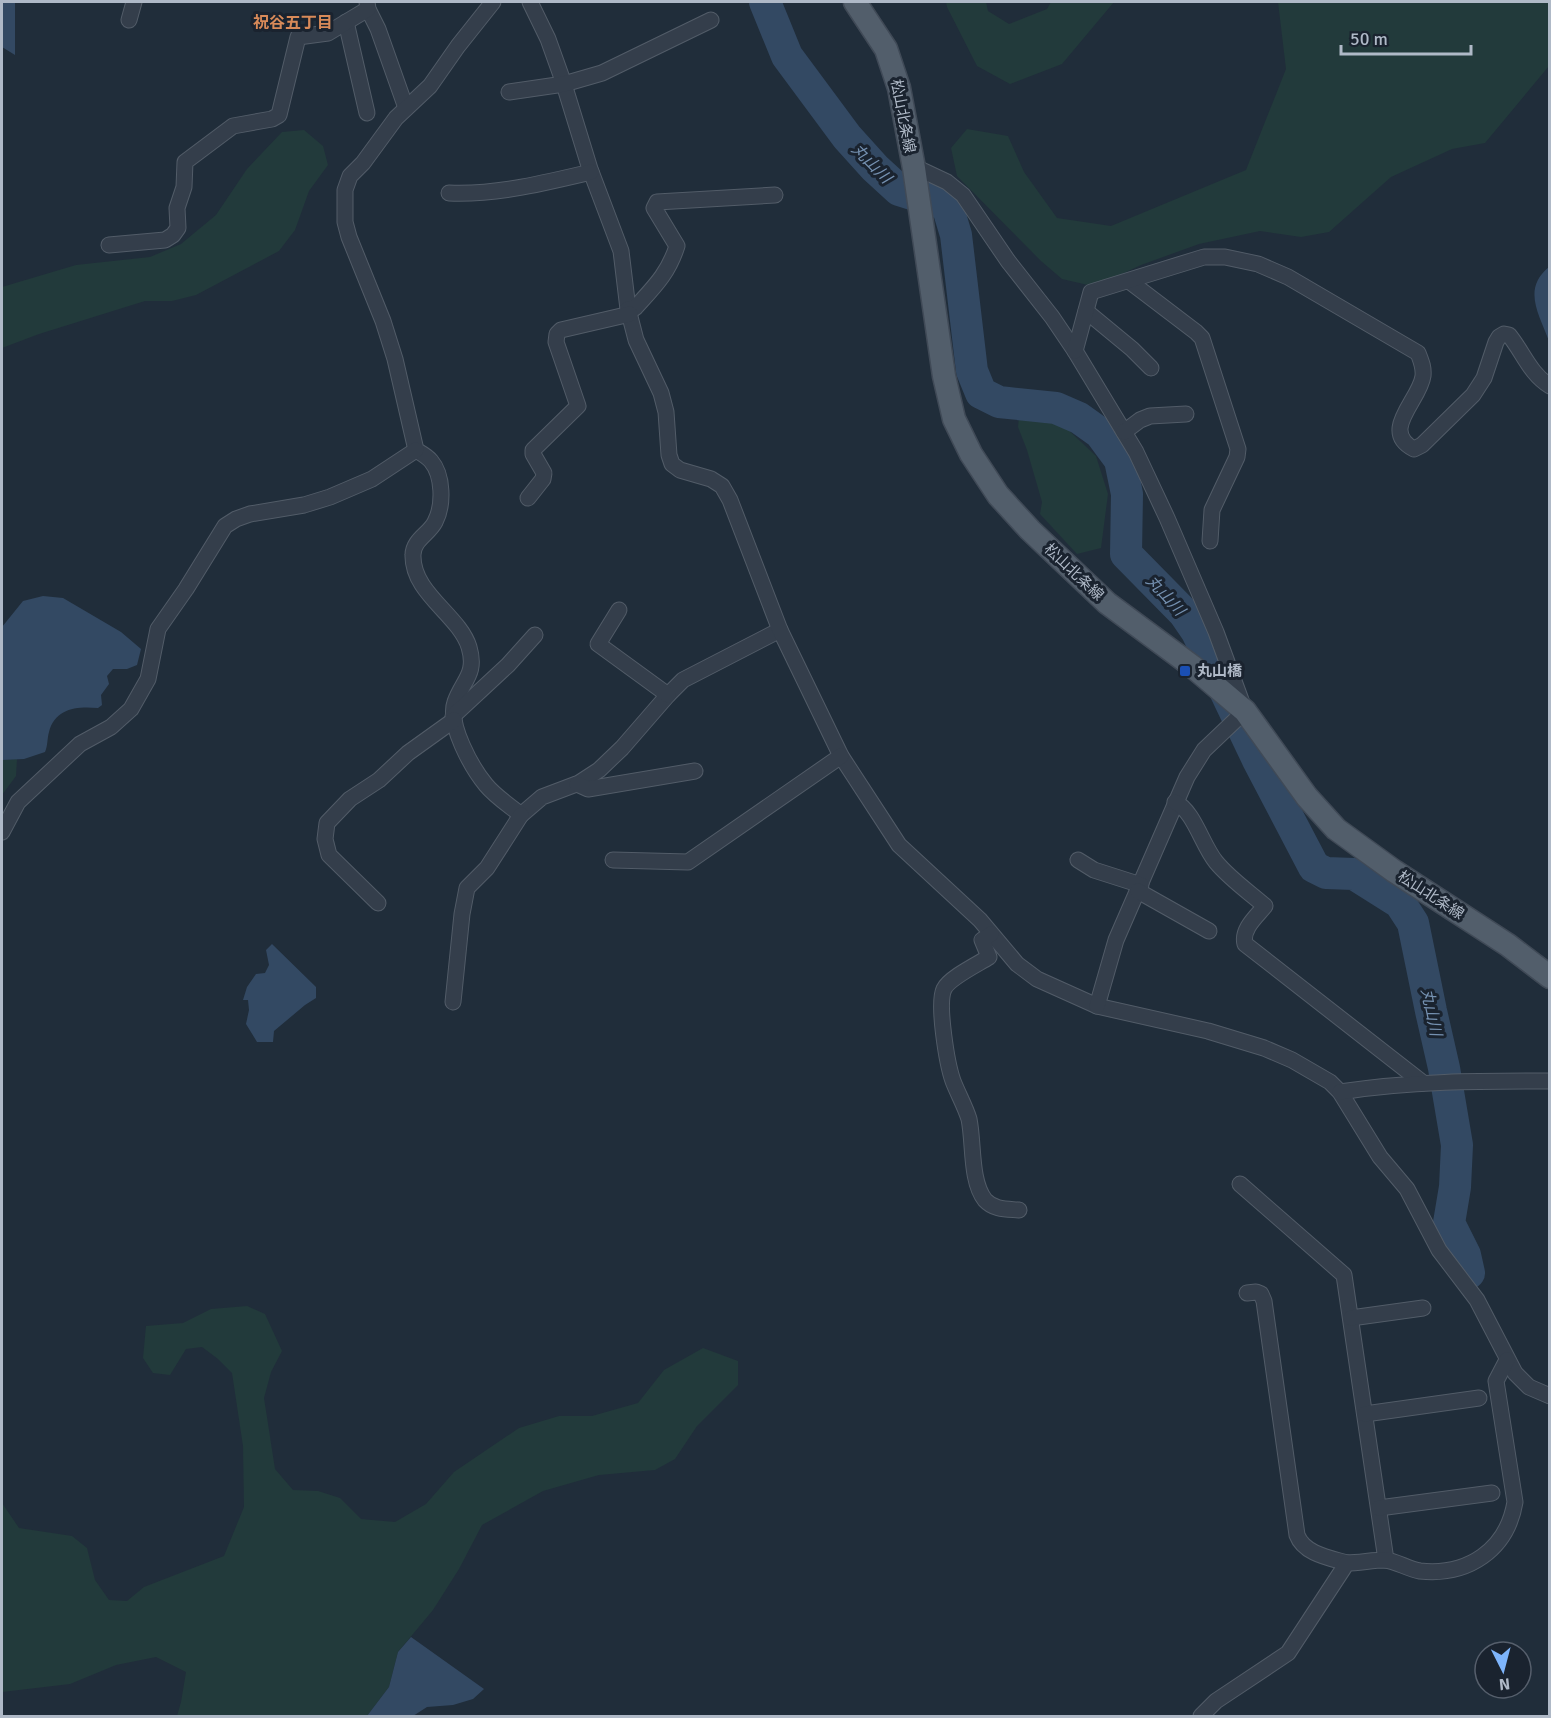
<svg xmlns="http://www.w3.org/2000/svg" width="1551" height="1718" font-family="Signika,'Noto Sans JP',sans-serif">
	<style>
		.green { fill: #223a3b }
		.water { fill: #334963 }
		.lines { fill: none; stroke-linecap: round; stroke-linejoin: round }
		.river { stroke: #334963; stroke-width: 32 }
		.minor-casing { stroke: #525c68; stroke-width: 17 }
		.primary-casing { stroke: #404a57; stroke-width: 25 }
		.minor { stroke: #343e4b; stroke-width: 15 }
		.primary { stroke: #525e6b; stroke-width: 22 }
		.transit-dot { fill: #1a4fb4; stroke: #1a232f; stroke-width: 2 }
		.labels { text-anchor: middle; stroke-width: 6; stroke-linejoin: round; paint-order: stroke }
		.street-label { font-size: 15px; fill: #afb9c7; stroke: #1a232f }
		.poi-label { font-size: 15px; font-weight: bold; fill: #afb9c7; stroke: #1a232f; text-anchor: start }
		.neighbourhood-label { font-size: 16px; font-weight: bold; fill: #d88a59; stroke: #1a232f }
		.water-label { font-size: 16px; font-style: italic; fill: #7591b1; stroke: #1a232f }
	</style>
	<rect width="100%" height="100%" fill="#202d3a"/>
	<g class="green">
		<polygon points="946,2 986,2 988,11 1009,24 1047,9 1051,2 1114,2 1062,64 1010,84 977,66 947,7"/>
		<polygon points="1278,2 1549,2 1549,66 1485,143 1452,149 1391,177 1329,232 1301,237 1260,231 1199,244 1141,265 1113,278 1088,285 1062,279 1041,261 957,176 951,148 967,129 1008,136 1024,172 1057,218 1111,226 1246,170 1286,69"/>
		<polygon points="304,130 323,146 328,165 309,191 295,230 279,251 196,295 172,301 145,301 39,334 2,348 2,287 76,265 150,257 181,244 216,215 247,169 282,132"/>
		<polygon points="1020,406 1064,426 1096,456 1108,494 1101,548 1077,554 1040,514 1042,502 1027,450 1018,427"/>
		<polygon points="17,759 16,776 2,795 2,760"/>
		<polygon points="247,1306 265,1314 282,1351 271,1372 264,1398 275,1469 293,1490 318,1491 340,1498 361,1519 395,1522 426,1504 454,1472 519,1428 559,1416 592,1416 638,1403 664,1370 703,1348 738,1361 738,1385 697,1426 675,1459 655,1470 599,1475 543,1491 482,1525 459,1569 433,1610 398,1652 389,1687 367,1716 177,1716 181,1702 186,1672 156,1657 116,1665 70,1684 2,1692 2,1503 19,1528 72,1536 87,1548 95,1580 109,1600 127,1601 144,1587 224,1556 244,1507 243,1446 232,1373 218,1359 202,1347 186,1349 170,1375 153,1373 143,1358 146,1326 183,1323 211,1309"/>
	</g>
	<g class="water">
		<polygon points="2,2 15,2 15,55 2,47"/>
		<path d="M 1549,267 L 1549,341 C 1539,314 1522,289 1549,267 Z"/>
		<path d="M 43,596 L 63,598 L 121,632 L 141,649 L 137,665 L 127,669 L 113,669 L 107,676 L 109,684 L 101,695 L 102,705 L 98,708 C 77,706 55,708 49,732 C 47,739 48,745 45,752 L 24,759 L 2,760 L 2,627 L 23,601 Z"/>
		<polygon points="272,944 316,987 316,998 305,1005 274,1031 273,1042 257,1042 246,1024 249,1010 248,1000 243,1000 247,987 256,974 265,973 269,965 266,950"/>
		<polygon points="411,1637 484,1689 473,1699 453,1705 427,1707 413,1716 367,1716 389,1687 398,1652"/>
	</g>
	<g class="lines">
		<polyline class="river" points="765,2 787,56 847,137 875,168 899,190 947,205 956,235 972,371 981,393 999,402 1056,408 1079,418 1100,433 1120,460 1127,494 1126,554 1184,613 1197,632 1258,760 1314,867 1326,873 1354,874 1400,903 1413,923 1431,1011 1444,1068 1457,1145 1455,1187 1449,1223 1465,1255 1469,1273"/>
		<g class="minor-casing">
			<g id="minor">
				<polyline points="367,2 368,9 378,29 406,108"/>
				<path d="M 493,2 L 458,46 L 430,86 L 396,118 L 363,163 L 350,176 L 345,190 L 345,222 L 349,237 L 383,321 L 395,359 L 416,450 C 421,453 427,456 431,461 C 443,475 444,505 435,522 C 429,534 413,540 413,555 C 412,593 459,615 469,647 C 477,674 463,680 455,702 C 447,724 472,768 486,785 C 496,797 509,805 521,815 L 542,797 L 579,783 L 599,770 L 622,748 L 668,695 L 683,680 L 780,630"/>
				<polyline points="530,2 548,39 563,81 590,169 621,251 628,309 636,340 661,393 666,412 669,455 672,464 680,470 711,479 722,486 730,500 780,630 841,756 899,845 980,920 1017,964 1037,979 1097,1006 1208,1031 1264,1048 1292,1060 1330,1082 1340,1092 1380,1157 1407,1189 1439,1250 1477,1300 1515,1373 1529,1387 1550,1396"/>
				<polyline points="129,20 134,2"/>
				<polyline points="346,22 367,113"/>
				<polyline points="509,92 564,84 602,73 711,20"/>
				<polyline points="913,166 947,182 963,195 1008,261 1052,317 1075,351 1136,452 1167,518 1216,632 1245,711 1204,750 1187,777 1116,940 1097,1006"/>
				<path d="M 449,193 C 497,195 544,183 591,172"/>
				<polyline points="109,245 165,240 173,235 178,228 177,208 184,187 185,162 233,126 272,119 279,115 298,37 328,33 368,9"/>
				<polyline points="1129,281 1196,332 1202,338 1238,449 1237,457 1212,510 1210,541"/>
				<path d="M 628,309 L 635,308 C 654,287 668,274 677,246 L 654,208 L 657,202 L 775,195"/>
				<polyline points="1086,311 1132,349 1151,368"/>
				<path d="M 1075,351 L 1091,292 L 1204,257 L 1225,257 L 1258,264 L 1288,277 L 1418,353 C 1421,361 1424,367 1423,376 C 1420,400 1379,431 1414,449 L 1422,445 L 1473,395 L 1484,378 L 1496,342 L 1499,337 L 1504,334 L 1509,335 C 1523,352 1530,374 1550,386"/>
				<polyline points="1124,432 1140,420 1150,416 1186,414"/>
				<polyline points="528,498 543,479 544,473 533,454 533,450 578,406 556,342 557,334 561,330 630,314"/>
				<polyline points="619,610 598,644 668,695"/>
				<polyline points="453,716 508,665 535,635"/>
				<polyline points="577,784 588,789 695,771"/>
				<path d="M 1175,802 C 1194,811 1202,845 1216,862 C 1230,879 1249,892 1265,906 C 1257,916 1241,929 1245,944 L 1423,1083"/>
				<polyline points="2,832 18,802 80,744 111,727 131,709 148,679 158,629 186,589 225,526 236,519 250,514 304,505 330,497 372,479 416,450"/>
				<polyline points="613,860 688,862 841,756"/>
				<polyline points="1078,860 1094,870 1141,885"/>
				<polyline points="1138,891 1209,931"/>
				<polyline points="378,903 329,855 325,839 327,823 350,799 379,780 408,753 454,720"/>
				<path d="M 991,934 L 982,940 L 989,957 C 978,964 949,978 944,989 C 937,1004 947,1064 953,1081 C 958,1094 965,1106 969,1119 C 974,1143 970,1181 985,1200 C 994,1210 1007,1209 1019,1210"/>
				<polyline points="453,1002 462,914 467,888 487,868 521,815"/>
				<path d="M 1340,1092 C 1410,1081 1479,1081 1550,1081"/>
				<polyline points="1240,1184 1344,1275 1386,1560"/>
				<path d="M 1247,1293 L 1256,1292 L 1261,1294 L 1264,1301 L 1297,1535 C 1304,1554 1330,1558 1347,1563"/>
				<polyline points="1351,1318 1423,1308"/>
				<polyline points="1365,1414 1479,1398"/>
				<polyline points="1379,1508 1492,1493"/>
				<path d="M 1201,1716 L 1216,1701 L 1288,1653 L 1347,1563 C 1359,1563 1373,1560 1385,1560 C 1396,1561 1408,1569 1420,1571 C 1468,1576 1507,1550 1515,1502 L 1496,1381 L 1507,1360"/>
			</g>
		</g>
		<g class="primary-casing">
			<polyline id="primary" points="855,2 886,49 899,88 914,168 944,376 954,419 971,454 998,495 1030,530 1107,603 1192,666 1245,711 1307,797 1336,829 1394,871 1508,945 1550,977"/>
		</g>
		<use href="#minor" class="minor"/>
		<use href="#primary" class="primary"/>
	</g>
	<rect class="transit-dot" x="1179" y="665" width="12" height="12" rx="3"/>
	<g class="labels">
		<g class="street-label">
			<text transform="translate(903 116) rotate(79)" y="5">松山北条線</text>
			<text transform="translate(1074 572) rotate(43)" y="5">松山北条線</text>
			<text transform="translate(1431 895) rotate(33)" y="5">松山北条線</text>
		</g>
		<g class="poi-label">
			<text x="1197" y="676">丸山橋</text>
		</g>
		<g class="neighbourhood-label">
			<text x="293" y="28">祝谷五丁目</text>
		</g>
		<g class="water-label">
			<text transform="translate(872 163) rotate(45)" y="6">丸山川</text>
			<text transform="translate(1166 595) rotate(47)" y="6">丸山川</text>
			<text transform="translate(1432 1012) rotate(78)" y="6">丸山川</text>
		</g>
	</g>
	<rect width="1551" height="1718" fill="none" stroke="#afb9c7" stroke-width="6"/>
	<g transform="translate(1503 1670) rotate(174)"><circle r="28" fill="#1a232f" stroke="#565f6c" stroke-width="1.5"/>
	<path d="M0-4.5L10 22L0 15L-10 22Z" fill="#7eb5fc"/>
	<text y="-9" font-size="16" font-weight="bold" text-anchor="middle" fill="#afb9c7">N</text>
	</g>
	<path d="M1341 45v9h130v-9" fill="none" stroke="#afb9c7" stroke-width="3"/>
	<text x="1350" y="45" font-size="18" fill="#afb9c7" stroke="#1a232f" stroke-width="4.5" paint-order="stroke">50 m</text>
</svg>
